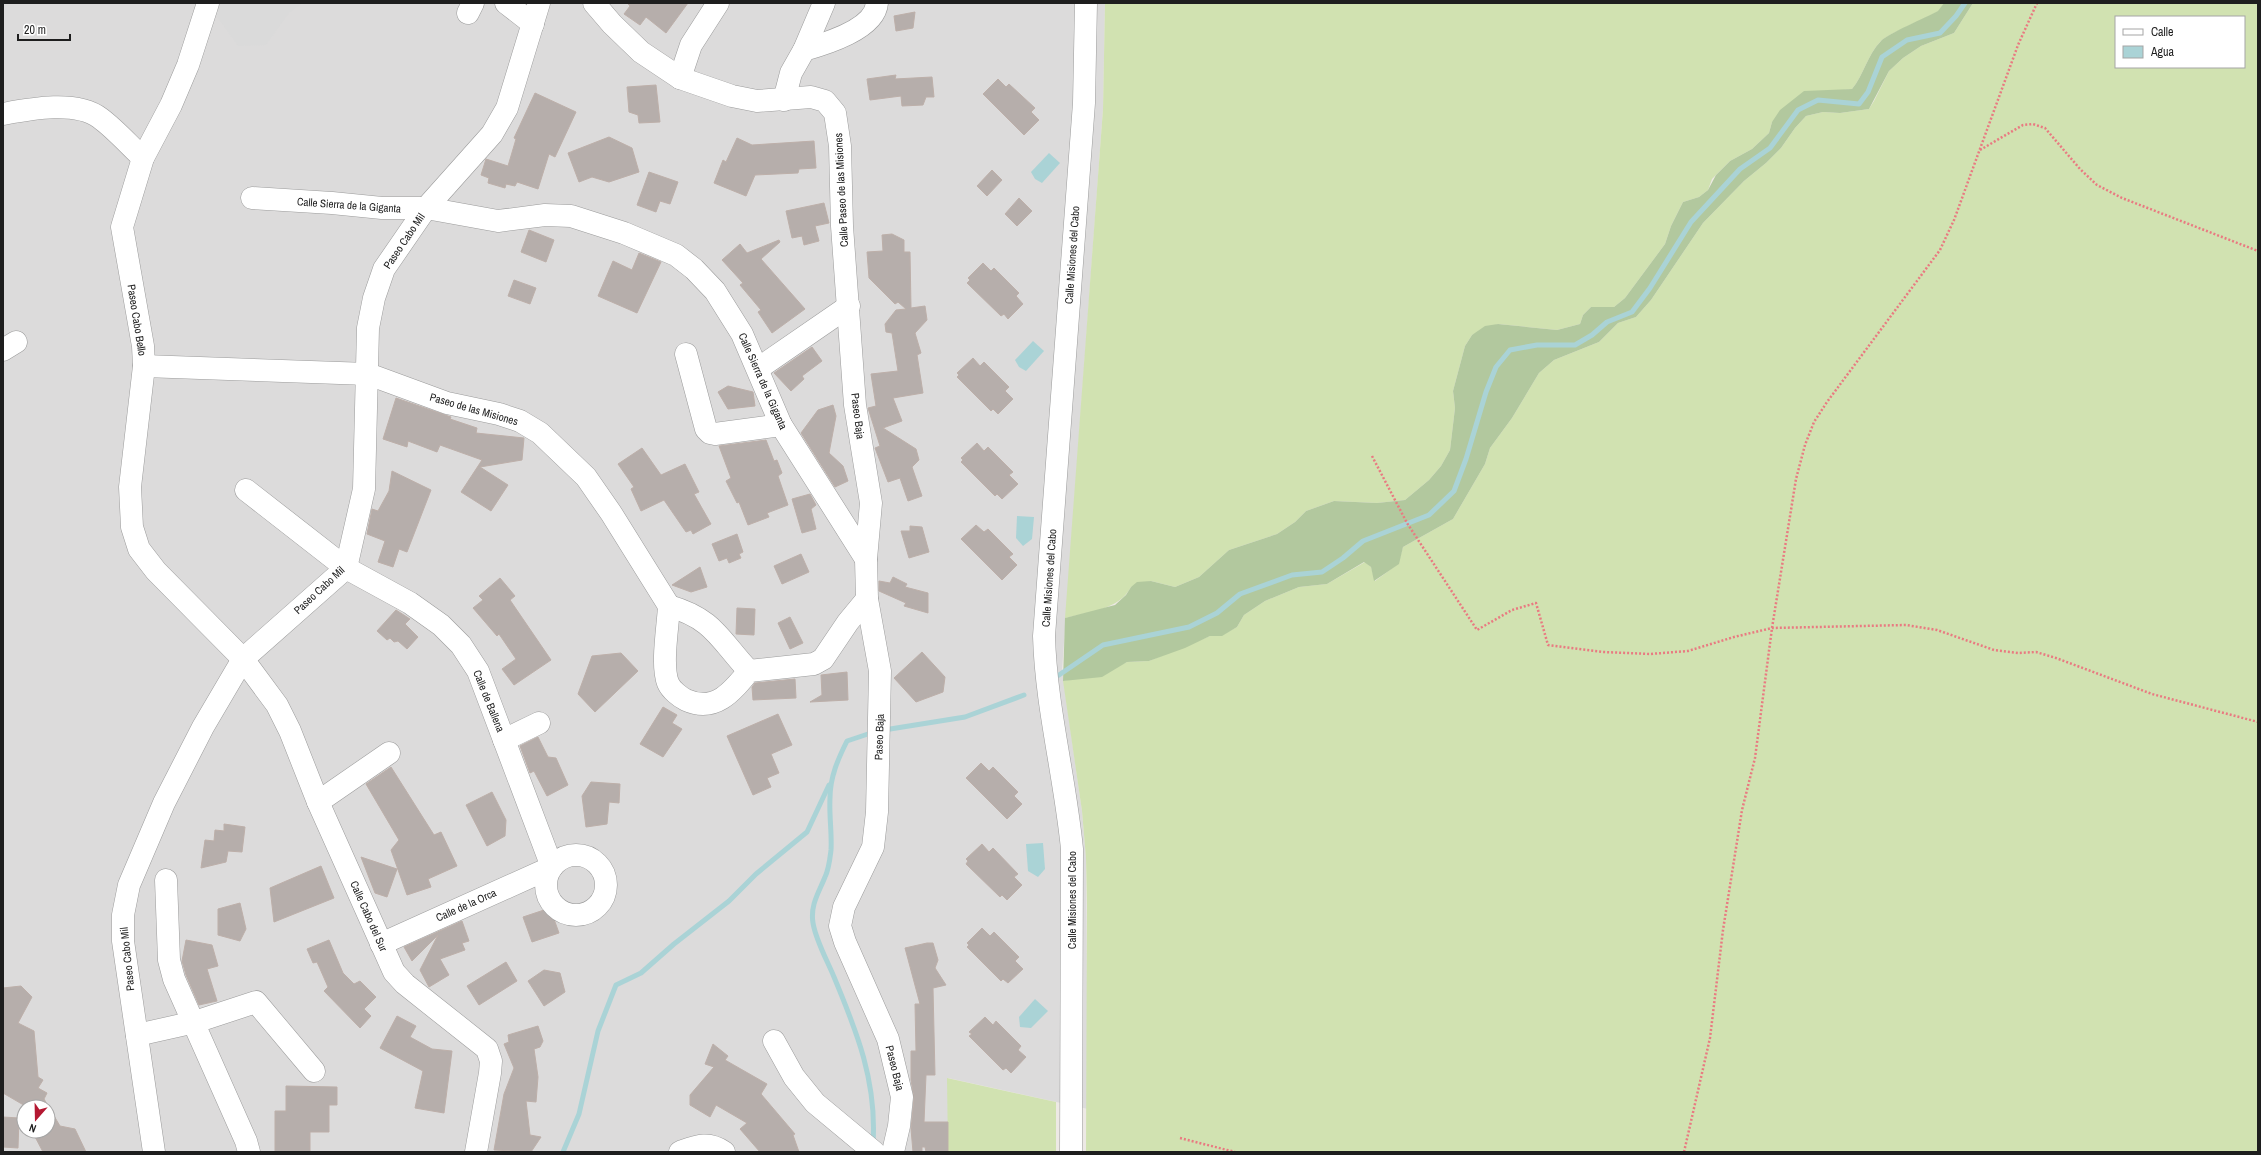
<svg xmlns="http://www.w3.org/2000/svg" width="2261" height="1155" font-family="'Archivo Narrow',sans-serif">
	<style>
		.residential { fill: #dcdbdb; fill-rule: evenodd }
		.grass { fill: #d1e2b1; fill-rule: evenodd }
		.forest { fill: #b2c89e }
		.parking { fill: #dadada }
		.water { fill: #aad3d6 }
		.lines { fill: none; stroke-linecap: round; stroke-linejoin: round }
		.stream { stroke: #aad3d6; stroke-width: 5 }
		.building { fill: #b6aeab; stroke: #bdafa9 }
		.minor-casing { stroke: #9b9b9b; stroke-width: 23 }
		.path { stroke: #e97a81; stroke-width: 2.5; stroke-dasharray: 2 2; stroke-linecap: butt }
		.minor { stroke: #fff; stroke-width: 22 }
		.labels { text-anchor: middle; stroke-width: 4; stroke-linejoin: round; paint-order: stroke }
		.street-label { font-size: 11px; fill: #1e1e1e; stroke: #fff }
	</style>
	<rect width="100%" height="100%" fill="#ede9e5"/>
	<path class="residential" d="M 3,3 L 1105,3 L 1103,109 L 1062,670 L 1082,811 L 1086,858 L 1088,1109 L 948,1078 L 948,1152 L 3,1152 ZM 24,1107 L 48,1107 L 48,1131 L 24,1131 Z"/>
	<g class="grass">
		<path d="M 1105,3 L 1944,3 L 1939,11 C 1927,18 1888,34 1881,41 C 1867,55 1864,75 1852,89 L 1834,91 L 1772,122 L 1769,133 L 1752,149 L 1730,161 L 1712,179 L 1708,190 L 1699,197 L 1683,202 L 1671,226 L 1665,244 L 1625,298 L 1614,307 L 1591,307 L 1583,315 L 1580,324 L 1557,330 L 1498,324 L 1472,335 L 1465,346 L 1453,391 L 1455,408 L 1450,450 L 1441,466 L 1429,480 L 1405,500 L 1377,503 L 1334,501 L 1306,511 L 1295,522 L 1277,534 L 1229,550 L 1199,577 L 1175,587 L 1151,581 L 1131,587 C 1119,610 1088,612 1065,618 L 1103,109 Z"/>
		<path d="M 1973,3 L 2258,3 L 2258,1152 L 1086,1152 L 1087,905 L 1086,858 L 1082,811 L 1063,681 L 1077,678 L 1091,678 L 1127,662 L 1149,661 L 1210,636 L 1222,635 L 1237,627 L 1244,615 L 1265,601 L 1299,587 L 1327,584 L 1365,562 L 1371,567 L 1375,581 L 1398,564 L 1403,547 L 1453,519 L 1485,464 L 1490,448 L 1512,418 L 1539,373 L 1554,360 L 1599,342 L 1618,323 L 1636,317 L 1651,300 L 1703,223 L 1744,181 L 1766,163 L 1781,148 L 1795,128 L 1806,116 L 1823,112 L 1840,113 L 1869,109 L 1874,101 L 1889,71 L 1903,58 L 1921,46 L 1954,33 ZM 2116,17 L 2244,17 L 2244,67 L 2116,67 Z"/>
		<polygon points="947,1078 1056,1102 1056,1152 948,1152"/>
	</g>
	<path class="forest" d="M 1944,3 L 1973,3 L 1954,33 L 1921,46 L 1903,58 L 1889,71 L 1869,109 L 1840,113 L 1823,112 L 1806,116 L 1795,128 L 1781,148 L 1766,163 L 1744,181 L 1703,223 L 1651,300 L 1636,317 L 1618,323 L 1599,342 L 1554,360 L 1539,373 L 1512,418 L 1490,448 L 1485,464 L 1453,519 L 1403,547 L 1399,564 L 1374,581 L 1371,567 L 1364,562 L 1327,584 L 1299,587 L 1265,601 L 1244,615 L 1237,627 L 1222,636 L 1210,636 L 1185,648 L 1149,661 L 1127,662 L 1102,677 L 1063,681 L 1065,618 L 1115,605 L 1126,595 L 1131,587 L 1137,582 L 1151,581 L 1175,587 L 1199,577 L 1229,550 L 1277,534 L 1295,522 L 1306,511 L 1334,501 L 1377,503 L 1405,500 L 1429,480 L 1441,466 L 1450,450 L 1455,408 L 1453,391 L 1465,346 L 1472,335 L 1485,326 L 1498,324 L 1557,330 L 1580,324 L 1583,315 L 1591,307 L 1614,307 L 1625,298 L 1665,244 L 1671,226 L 1683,202 L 1699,197 L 1708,190 L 1716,175 L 1730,161 L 1752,149 L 1769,133 L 1772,122 L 1780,110 L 1804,91 L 1852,89 C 1864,75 1867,55 1881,41 C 1887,34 1927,17 1938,11 Z"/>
	<polygon class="parking" points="217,3 303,3 289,13 266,45 238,46 215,14"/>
	<g class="water">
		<polygon points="1049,153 1060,163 1042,183 1035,179 1031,172"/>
		<polygon points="1033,341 1044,351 1026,371 1019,367 1015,360"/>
		<polygon points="1017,516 1034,517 1032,539 1023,546 1016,538"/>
		<polygon points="1043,843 1045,869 1038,877 1028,871 1026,844"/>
		<polygon points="1035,999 1048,1011 1031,1028 1020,1027 1019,1017"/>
	</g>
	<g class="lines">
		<g class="stream">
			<polyline points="1059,675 1103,645 1189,627 1217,613 1240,594 1292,575 1322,572 1343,558 1363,541 1429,515 1454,491 1466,459 1486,392 1496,367 1510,350 1537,345 1575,345 1592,335 1607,322 1632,312 1650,288 1691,222 1740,169 1770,148 1798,110 1818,100 1859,104 1868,92 1882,57 1907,40 1940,33 1956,16 1965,3"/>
			<polyline points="884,730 965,717 1024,695"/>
			<path d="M 873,1143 C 877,1082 857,1032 834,977 C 827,960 816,941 813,923 C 810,905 819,892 825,877 C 829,869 830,858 831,850 C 832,833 829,815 830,798 C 830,777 838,759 847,741 L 874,732"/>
			<polyline points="563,1152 579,1114 598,1031 616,985 641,973 674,944 729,901 756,874 807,832 829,785"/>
		</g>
	</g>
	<g class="building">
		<polygon points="627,3 688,3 666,33 646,17 640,25 624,14 630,6"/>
		<polygon points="915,12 913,28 896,31 894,16"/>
		<polygon points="896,75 895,79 932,77 934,97 926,97 923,105 902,106 901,96 870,100 867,79"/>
		<polygon points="998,79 1006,87 1009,84 1035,108 1031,112 1039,120 1024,135 983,94"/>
		<polygon points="656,85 660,122 639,123 638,115 629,112 627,87"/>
		<polygon points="535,93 576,112 555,157 549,154 538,189 517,182 515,186 506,184 505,188 488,183 489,178 481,175 486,159 508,166 516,139 514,138"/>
		<polygon points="609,137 632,148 639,172 609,182 592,177 579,182 568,153"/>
		<polygon points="737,138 752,145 814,141 816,168 799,169 798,173 755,175 746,196 714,183 723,160 726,162"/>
		<polygon points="992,170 1002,180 987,196 977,186"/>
		<polygon points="649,172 678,182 670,204 660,201 656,212 637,205"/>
		<polygon points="1019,198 1032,211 1017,226 1005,214"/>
		<polygon points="824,203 829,223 815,226 819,241 804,245 802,236 792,238 786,211"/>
		<polygon points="529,230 554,240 546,262 521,252"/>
		<polygon points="892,234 904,240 904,252 910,252 911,308 925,306 927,320 915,333 921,353 917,355 923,393 893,398 902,421 883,428 916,449 919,460 912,467 922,496 908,501 900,478 888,482 875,448 880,446 868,408 876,406 871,374 898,371 892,333 886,332 885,324 896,310 906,309 898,302 895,304 869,278 867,252 883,251 882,235"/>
		<polygon points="779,240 780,242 761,259 805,309 772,333 758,312 761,310 740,285 743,283 722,260 740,244 747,253"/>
		<polygon points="639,253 661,262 637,313 598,296 613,261 632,270"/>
		<polygon points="983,263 991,271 994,268 1019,293 1016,296 1023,304 1008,319 1004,314 1001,316 967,283 970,280 968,278"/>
		<polygon points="514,280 536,288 530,304 508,296"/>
		<polygon points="812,347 822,361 802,376 804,379 791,391 774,373"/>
		<polygon points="973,358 980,366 984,362 1009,387 1005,391 1013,399 998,414 993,409 991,411 957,377 959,375 957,373"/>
		<polygon points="728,386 753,392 755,406 728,409 718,392"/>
		<polygon points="396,398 451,417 450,419 477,428 476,433 524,438 522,460 480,467 508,485 491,511 461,492 482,460 440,445 437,452 408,441 407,447 383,439"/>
		<polygon points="833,405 836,416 829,453 843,466 848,481 835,487 801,433 818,410"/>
		<polygon points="766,440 774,461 777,460 782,473 778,476 788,505 767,513 769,517 748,525 739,502 737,503 726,481 731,478 719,446"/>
		<polygon points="977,443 984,451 988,447 1013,472 1009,475 1018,484 1002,499 997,494 995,496 961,462 963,460 961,458"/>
		<polygon points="642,448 661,475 685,464 699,492 694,494 711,524 693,534 691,530 686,532 664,500 641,511 631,489 634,487 618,464"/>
		<polygon points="392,471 431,490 407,552 399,549 393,567 378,562 385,541 367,534 372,509 378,511 389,491"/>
		<polygon points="810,494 816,505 811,509 816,529 802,533 792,499"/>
		<polygon points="976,525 984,532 988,529 1013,554 1009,557 1017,565 1002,580 961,539"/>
		<polygon points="910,526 922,527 929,552 909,558 901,531 910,531"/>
		<polygon points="737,534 743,552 739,554 741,558 729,563 727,558 719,561 712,544"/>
		<polygon points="801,554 809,572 782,584 774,566"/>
		<polygon points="700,567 707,587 691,592 672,585"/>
		<polygon points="893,577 907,584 905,587 928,593 928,613 904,606 906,603 879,591 879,581 890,583"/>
		<polygon points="500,578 515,596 510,600 551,660 514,685 502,669 516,659 499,634 497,636 473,608 483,600 479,596"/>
		<polygon points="737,608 755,609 754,635 736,634"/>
		<polygon points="396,610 410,619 405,624 418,637 407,649 398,641 394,642 390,638 387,640 377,631"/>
		<polygon points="790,617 803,643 790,649 778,623"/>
		<polygon points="922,652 945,677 943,692 916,702 894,678"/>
		<polygon points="621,653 638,671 595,712 578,694 592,656"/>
		<polygon points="847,672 848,700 810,702 822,695 821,675"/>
		<polygon points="795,679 796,698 753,700 752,687 755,683"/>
		<polygon points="663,707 677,715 672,723 682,729 663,757 640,744"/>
		<polygon points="778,714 792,745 771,754 779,773 767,778 771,787 753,795 727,736"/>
		<polygon points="538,737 548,757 556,758 568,785 547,796 534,771 530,773 520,746"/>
		<polygon points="981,763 989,771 993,767 1018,792 1014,796 1022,804 1007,819 966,778"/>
		<polygon points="391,767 434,835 441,832 457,866 428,879 431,887 407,895 391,850 399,840 366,784"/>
		<polygon points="591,782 620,784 619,803 609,802 607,824 586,827 582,796"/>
		<polygon points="492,792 506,820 505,836 487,846 466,805"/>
		<polygon points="224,824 245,827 242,852 228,851 226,862 201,868 205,840 214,841 215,830 224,831"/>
		<polygon points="982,844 989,852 993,848 1018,874 1014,877 1022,885 1007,900 1002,895 1000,897 966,864 968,861 966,859"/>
		<polygon points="361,857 397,869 387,897 375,893"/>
		<polygon points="321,866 334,898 274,922 270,888"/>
		<polygon points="240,903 246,929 240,941 218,935 218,909"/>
		<polygon points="550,908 559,933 532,942 523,917"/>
		<polygon points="462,921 469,941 462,943 465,950 440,959 449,975 429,987 420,970 438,935 412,961 404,947"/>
		<polygon points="982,928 990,936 994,932 1019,957 1015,961 1023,969 1008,983 1003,979 1001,981 967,947 969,945 967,943"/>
		<polygon points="186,940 212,945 218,966 207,969 217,1001 199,1005 186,975 182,961"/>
		<polygon points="329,940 343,973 354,984 360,981 376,997 364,1009 371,1016 360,1028 324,991 328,987 317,962 313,963 307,949"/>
		<polygon points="927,943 933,943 938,960 935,968 946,985 933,988 935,1075 926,1075 924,1122 948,1122 948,1152 926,1152 925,1147 922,1147 922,1152 913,1152 911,1129 914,1098 911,1080 911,1051 916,1051 915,1004 920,1004 905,948"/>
		<polygon points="506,962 517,981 479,1005 467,986"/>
		<polygon points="544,970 560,973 565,992 544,1006 528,981"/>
		<polygon points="21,986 32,997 18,1023 34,1031 38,1077 43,1080 38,1088 47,1093 44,1099 60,1126 75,1129 86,1152 43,1152 32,1131 48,1131 48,1107 27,1107 3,1093 3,988"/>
		<polygon points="397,1016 416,1026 410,1037 432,1049 452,1051 444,1113 415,1108 423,1071 380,1048"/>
		<polygon points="985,1017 993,1025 996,1021 1021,1046 1018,1050 1026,1057 1011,1073 1006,1068 1003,1070 969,1036 972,1034 969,1032"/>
		<polygon points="538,1026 543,1041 540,1047 534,1049 538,1077 536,1102 526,1101 530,1135 541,1137 531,1152 494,1150 504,1094 514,1068 504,1044 509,1042 508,1035"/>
		<polygon points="713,1044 728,1056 725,1060 767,1084 761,1094 795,1134 793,1135 799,1152 760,1152 740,1129 747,1123 716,1105 710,1117 690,1105 690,1095 714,1067 705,1064"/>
		<polygon points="286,1086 337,1087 337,1105 329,1105 329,1132 310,1132 310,1152 275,1152 275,1111 286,1111"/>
		<polygon points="3,1117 19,1118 18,1148 3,1147"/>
	</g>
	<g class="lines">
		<g class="minor-casing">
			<g id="minor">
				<polyline points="208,3 188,65 171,105 143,158 122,227 143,346 144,366 130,487 132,527 139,549 156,571 243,659 277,705 290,731 318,802 394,972 405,984 487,1049 491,1061 490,1073 476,1152"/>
				<polyline points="506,3 533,24"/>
				<polyline points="594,3 612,24 641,52 680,78 732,96 757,101 811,97 825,101 835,113 840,146 842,226 855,405 871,503 866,559 867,599 880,671 877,812 873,847 844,907 840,926 845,942 888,1039 902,1097 899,1126 893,1152"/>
				<polyline points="468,13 473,3"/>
				<path d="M 804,50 C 825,44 875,29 877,3"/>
				<polyline points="680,78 691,45 718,3"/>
				<polyline points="784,100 791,73 804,50 824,3"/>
				<path d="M 3,114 C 30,109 76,100 100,118 C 115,129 129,145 143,158"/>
				<polyline points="252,198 332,203 382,208 426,208 498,221 545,215 571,216 624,233 676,255 694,269 715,291 742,334 781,425 866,559"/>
				<polyline points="3,350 16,342"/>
				<polyline points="686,354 706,429 710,433 715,434 781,425"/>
				<polyline points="144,366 368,374 447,403 499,414 520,421 540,433 586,477 611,513 669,606"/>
				<polyline points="759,368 849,306"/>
				<polyline points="246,490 346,568 410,603 441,625 461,645 478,671 552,867 381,944"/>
				<path d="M 669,606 C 668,627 661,665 668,683 C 671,690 680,697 686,700 C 715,713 732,692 749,671 L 814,664 L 823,659 L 848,622 L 867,599"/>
				<path d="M 669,606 C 714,619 719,639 749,671"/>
				<polyline points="504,740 539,723"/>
				<polyline points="318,802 389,753"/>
				<circle cx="576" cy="885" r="30"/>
				<polyline points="166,880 169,960 174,979 246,1141 249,1152"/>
				<polyline points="137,1035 195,1022 256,1002 314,1071"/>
				<polyline points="774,1041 794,1077 815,1103 874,1152"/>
				<polyline points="154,1152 123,941 123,915 129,885 164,803 203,727 243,659 346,568 364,489 368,328 374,298 384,269 426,208 492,134 507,108 539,3"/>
				<path d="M 680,1152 C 697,1146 708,1141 724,1152"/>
				<path d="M 1071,1152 L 1072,849 C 1065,777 1046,707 1044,636 L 1084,103 L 1086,3"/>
			</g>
		</g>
		<g class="path">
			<polyline points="1980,150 2023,125 2033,124 2045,128 2080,169 2097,185 2122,198 2258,251"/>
			<polyline points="1372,456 1407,523 1477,630 1512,610 1536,603 1548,645 1603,652 1650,654 1688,651 1734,637 1772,628 1906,625 1937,630 1994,650 2018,653 2036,652 2056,658 2152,694 2258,722"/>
			<polyline points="1180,1138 1235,1152"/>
			<polyline points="1684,1152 1710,1038 1723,930 1742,810 1755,758 1772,628 1796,479 1805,445 1814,422 1827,402 1940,250 1954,220 2018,45 2037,3"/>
		</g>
		<use href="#minor" class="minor"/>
	</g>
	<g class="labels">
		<g class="street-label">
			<text transform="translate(841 190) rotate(-93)" y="4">Calle Paseo de las Misiones</text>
			<text transform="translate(349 205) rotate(4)" y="4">Calle Sierra de la Giganta</text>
			<text transform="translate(404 241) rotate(-56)" y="4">Paseo Cabo Mil</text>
			<text transform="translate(1072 255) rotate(-86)" y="4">Calle Misiones del Cabo</text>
			<text transform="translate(137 320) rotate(81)" y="4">Paseo Cabo Bello</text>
			<text transform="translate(763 381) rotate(66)" y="4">Calle Sierra de la Giganta</text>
			<text transform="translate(474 409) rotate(16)" y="4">Paseo de las Misiones</text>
			<text transform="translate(858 416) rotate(83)" y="4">Paseo Baja</text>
			<text transform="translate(1049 578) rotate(-86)" y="4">Calle Misiones del Cabo</text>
			<text transform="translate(319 590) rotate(-43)" y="4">Paseo Cabo Mil</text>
			<text transform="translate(489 701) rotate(68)" y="4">Calle de Ballena</text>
			<text transform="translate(879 737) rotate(-88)" y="4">Paseo Baja</text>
			<text transform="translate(1072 900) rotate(-90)" y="4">Calle Misiones del Cabo</text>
			<text transform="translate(466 905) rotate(-24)" y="4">Calle de la Orca</text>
			<text transform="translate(369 916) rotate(66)" y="4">Calle Cabo del Sur</text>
			<text transform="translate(127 959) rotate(-96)" y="4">Paseo Cabo Mil</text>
			<text transform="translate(895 1068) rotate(76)" y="4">Paseo Baja</text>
		</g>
	</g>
	<rect width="2261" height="1155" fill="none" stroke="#1e1e1e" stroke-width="8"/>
	<rect x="2115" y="16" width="130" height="52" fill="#ffffff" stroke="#a5a5a5"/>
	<rect x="2123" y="29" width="20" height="6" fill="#ffffff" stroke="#a5a5a5"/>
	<text x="2151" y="36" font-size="12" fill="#1e1e1e">Calle</text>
	<rect x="2123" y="46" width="20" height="12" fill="#aad3d6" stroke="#a5a5a5"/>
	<text x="2151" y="56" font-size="12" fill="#1e1e1e">Agua</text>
	<g transform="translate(36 1119) rotate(200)"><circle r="19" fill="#ffffff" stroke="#a5a5a5"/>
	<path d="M0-3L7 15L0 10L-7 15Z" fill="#b41832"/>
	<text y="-6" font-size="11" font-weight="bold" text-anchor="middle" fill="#1e1e1e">N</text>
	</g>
	<path d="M18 34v6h52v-6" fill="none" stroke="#1e1e1e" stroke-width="2"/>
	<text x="24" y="34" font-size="12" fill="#1e1e1e" stroke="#ffffff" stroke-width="3" paint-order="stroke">20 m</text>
</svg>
